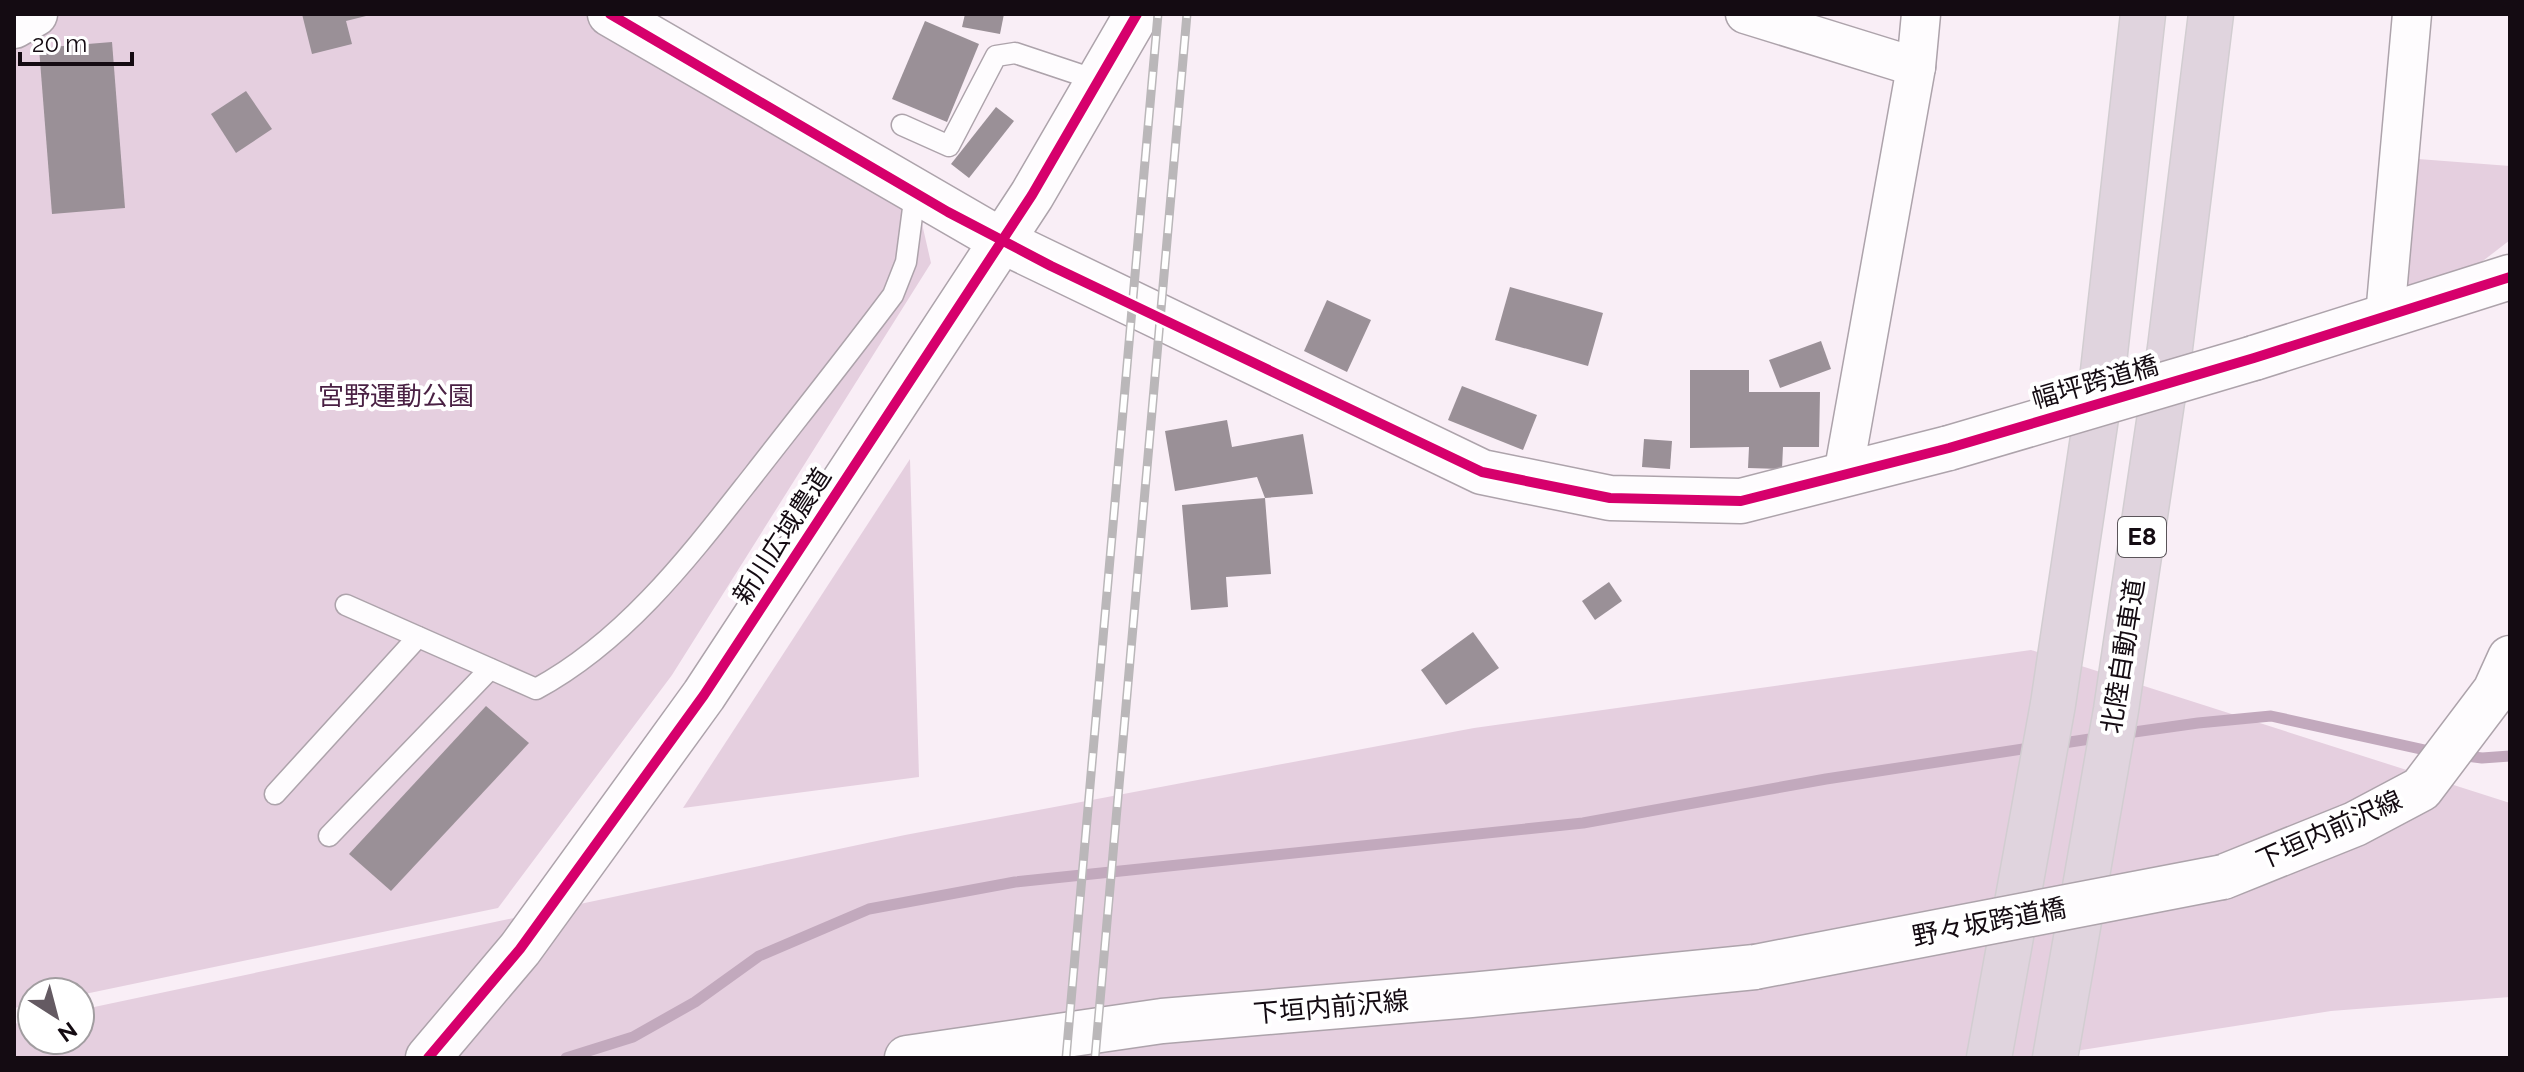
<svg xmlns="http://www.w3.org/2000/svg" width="2524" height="1072" font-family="Raleway,'Noto Sans JP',sans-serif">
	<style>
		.green { fill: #e5cfdf }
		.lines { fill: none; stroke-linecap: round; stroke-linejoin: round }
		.stream { stroke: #c2a9bd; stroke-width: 11 }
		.building { fill: #9a9097 }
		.lane-casing { stroke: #ada3ab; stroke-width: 23 }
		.street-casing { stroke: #ada3ab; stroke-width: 41 }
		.secondary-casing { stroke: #ada3ab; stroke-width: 47 }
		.highway-casing { stroke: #d2cdd1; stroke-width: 47 }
		.lane { stroke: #fefcfe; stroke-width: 20 }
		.street { stroke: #fefcfe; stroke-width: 38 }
		.secondary { stroke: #fefcfe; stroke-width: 44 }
		.highway { stroke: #e0d4de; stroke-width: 44 }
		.rail-casing { stroke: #bab7b9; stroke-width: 9 }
		.rail { stroke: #fff; stroke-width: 6; stroke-dasharray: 18; stroke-linecap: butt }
		.secondary-bridge-casing { stroke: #ada3ab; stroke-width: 47; stroke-linecap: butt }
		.secondary-bridge { stroke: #fefcfe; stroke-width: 44 }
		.cycleway-casing { stroke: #fff; stroke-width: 15 }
		.cycleway { stroke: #d6006c; stroke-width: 10 }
		.labels { text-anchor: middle; stroke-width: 8; stroke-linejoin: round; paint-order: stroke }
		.shield { fill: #fff; stroke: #5a5459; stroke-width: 2 }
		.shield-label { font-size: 24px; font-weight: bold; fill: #140b12 }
		.street-label { font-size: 26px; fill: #140b12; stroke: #fff }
		.park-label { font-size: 26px; fill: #4a2144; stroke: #fff }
	</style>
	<rect width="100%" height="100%" fill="#f9eef6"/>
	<g class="green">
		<polygon points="14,14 610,14 915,193 931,263 672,675 498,908 80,995 80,992 32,992 32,1005 14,1008"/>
		<polygon points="2418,159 2510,166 2510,240 2475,267 2404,289"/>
		<polygon points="910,459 919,777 683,808"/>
		<polygon points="2031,650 2510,803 2510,997 2331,1011 2030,1058 14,1058 14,1024 32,1020 32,1040 80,1040 80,1010 905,835 1474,728"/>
	</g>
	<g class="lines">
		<g class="stream">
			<polyline points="2120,734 2198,723 2271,716 2434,752"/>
			<polyline points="2057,744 2103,737"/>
			<polyline points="2459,755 2482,758 2510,756"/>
			<polyline points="566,1058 633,1037 695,1002 759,956 869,909 1015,882 1583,823 1826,779 2036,747"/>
		</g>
	</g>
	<g class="building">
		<polygon points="302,14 370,14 370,15 346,21 352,44 312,54"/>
		<polygon points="965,14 1004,14 1000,34 962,27"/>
		<polygon points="925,21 979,44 947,122 892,99"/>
		<polygon points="112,42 125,208 52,214 39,48"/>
		<polygon points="246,91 272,129 236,153 211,114"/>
		<polygon points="996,107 1014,121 969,178 951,164"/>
		<polygon points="1510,287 1603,313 1588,366 1495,340"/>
		<polygon points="1327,300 1371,320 1347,372 1304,351"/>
		<polygon points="1821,341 1831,369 1780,388 1769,360"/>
		<polygon points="1690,370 1749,370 1749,392 1820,392 1819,447 1783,447 1782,469 1748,468 1749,447 1690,448"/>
		<polygon points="1462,386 1537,415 1523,450 1448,420"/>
		<polygon points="1227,420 1232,447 1303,434 1313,494 1265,498 1257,477 1175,491 1165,431"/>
		<polygon points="1644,439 1672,441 1670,469 1642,467"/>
		<polygon points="1265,498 1271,574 1226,577 1228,607 1191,610 1182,505"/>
		<polygon points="1609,582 1622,601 1595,620 1582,601"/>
		<polygon points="1473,632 1499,668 1446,705 1421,670"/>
		<polygon points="486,706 529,743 391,891 349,854"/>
	</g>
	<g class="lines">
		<g class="lane-casing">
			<g id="lane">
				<polyline points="902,125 949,146 996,56 1015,53 1099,81"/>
				<path d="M 346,605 L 536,689 C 627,640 692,553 755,473 C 801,414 848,355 893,295 L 906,262 L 915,193"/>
				<polyline points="275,794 418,637"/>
				<polyline points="329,836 490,669"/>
			</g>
		</g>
		<g class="street-casing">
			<g id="street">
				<polyline points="1745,14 1916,67"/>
				<polyline points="2385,316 2412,14"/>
				<polyline points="1843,475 1916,67 1921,14"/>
			</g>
		</g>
		<g class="secondary-casing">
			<g id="secondary">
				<polyline points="610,14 1002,241 1482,472 1610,498 1741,501 1949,448"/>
				<polyline points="14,26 35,14"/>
				<polyline points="2254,358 2510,277"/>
				<polyline points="2223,877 2355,824 2421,789 2495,691 2510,658"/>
				<polyline points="428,1058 520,949 704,695 1032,195 1137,14"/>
				<polyline points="907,1058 1162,1021 1471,995 1755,967"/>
			</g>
		</g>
		<g class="highway-casing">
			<g id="highway">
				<polyline points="1989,1058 2053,704 2103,371 2143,14"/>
				<polyline points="2055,1058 2116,710 2170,348 2211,14"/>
			</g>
		</g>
		<use href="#lane" class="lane"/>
		<use href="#street" class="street"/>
		<use href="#secondary" class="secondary"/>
		<use href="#highway" class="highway"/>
		<g class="rail-casing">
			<g id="rail">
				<polyline points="1066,1058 1158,14"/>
				<polyline points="1095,1058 1187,14"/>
			</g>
		</g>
		<use href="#rail" class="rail"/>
		<g class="secondary-bridge-casing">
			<g id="secondary-bridge">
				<polyline points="1949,448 2254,358"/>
				<polyline points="1755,967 2223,877"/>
			</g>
		</g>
		<use href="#secondary-bridge" class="secondary-bridge"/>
		<g class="cycleway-casing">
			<g id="cycleway">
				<polyline points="610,14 948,212 1051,266 1482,472 1610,498 1741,501 1949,448 2254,358 2510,277"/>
				<polyline points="428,1058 520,949 704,695 1032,195 1137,14"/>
			</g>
		</g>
		<use href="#cycleway" class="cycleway"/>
	</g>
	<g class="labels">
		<rect class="shield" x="2118" y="517" width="48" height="40" rx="6"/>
		<g class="shield-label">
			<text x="2142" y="545">E8</text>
		</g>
		<g class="street-label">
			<text transform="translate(2095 382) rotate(-16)" y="9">幅坪跨道橋</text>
			<text transform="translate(782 536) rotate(-57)" y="9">新川広域農道</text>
			<text transform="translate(2123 656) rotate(-81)" y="9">北陸自動車道</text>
			<text transform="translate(2329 830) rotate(-24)" y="9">下垣内前沢線</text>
			<text transform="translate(1989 922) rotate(-11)" y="9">野々坂跨道橋</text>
			<text transform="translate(1331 1007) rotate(-5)" y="9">下垣内前沢線</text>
		</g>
		<g class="park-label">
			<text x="396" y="405">宮野運動公園</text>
		</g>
	</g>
	<rect width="2524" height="1072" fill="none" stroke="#140b12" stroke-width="32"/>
	<g transform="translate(56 1016) rotate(144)"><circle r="38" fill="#ffffff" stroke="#a19da0" stroke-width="2"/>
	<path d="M0-6L14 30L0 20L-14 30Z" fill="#645a62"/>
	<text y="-12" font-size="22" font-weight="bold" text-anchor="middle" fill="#140b12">N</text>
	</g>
	<path d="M20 52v12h112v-12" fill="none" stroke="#140b12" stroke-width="4"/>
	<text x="32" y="52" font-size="24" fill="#140b12" stroke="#ffffff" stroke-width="6" paint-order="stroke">20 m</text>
</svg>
